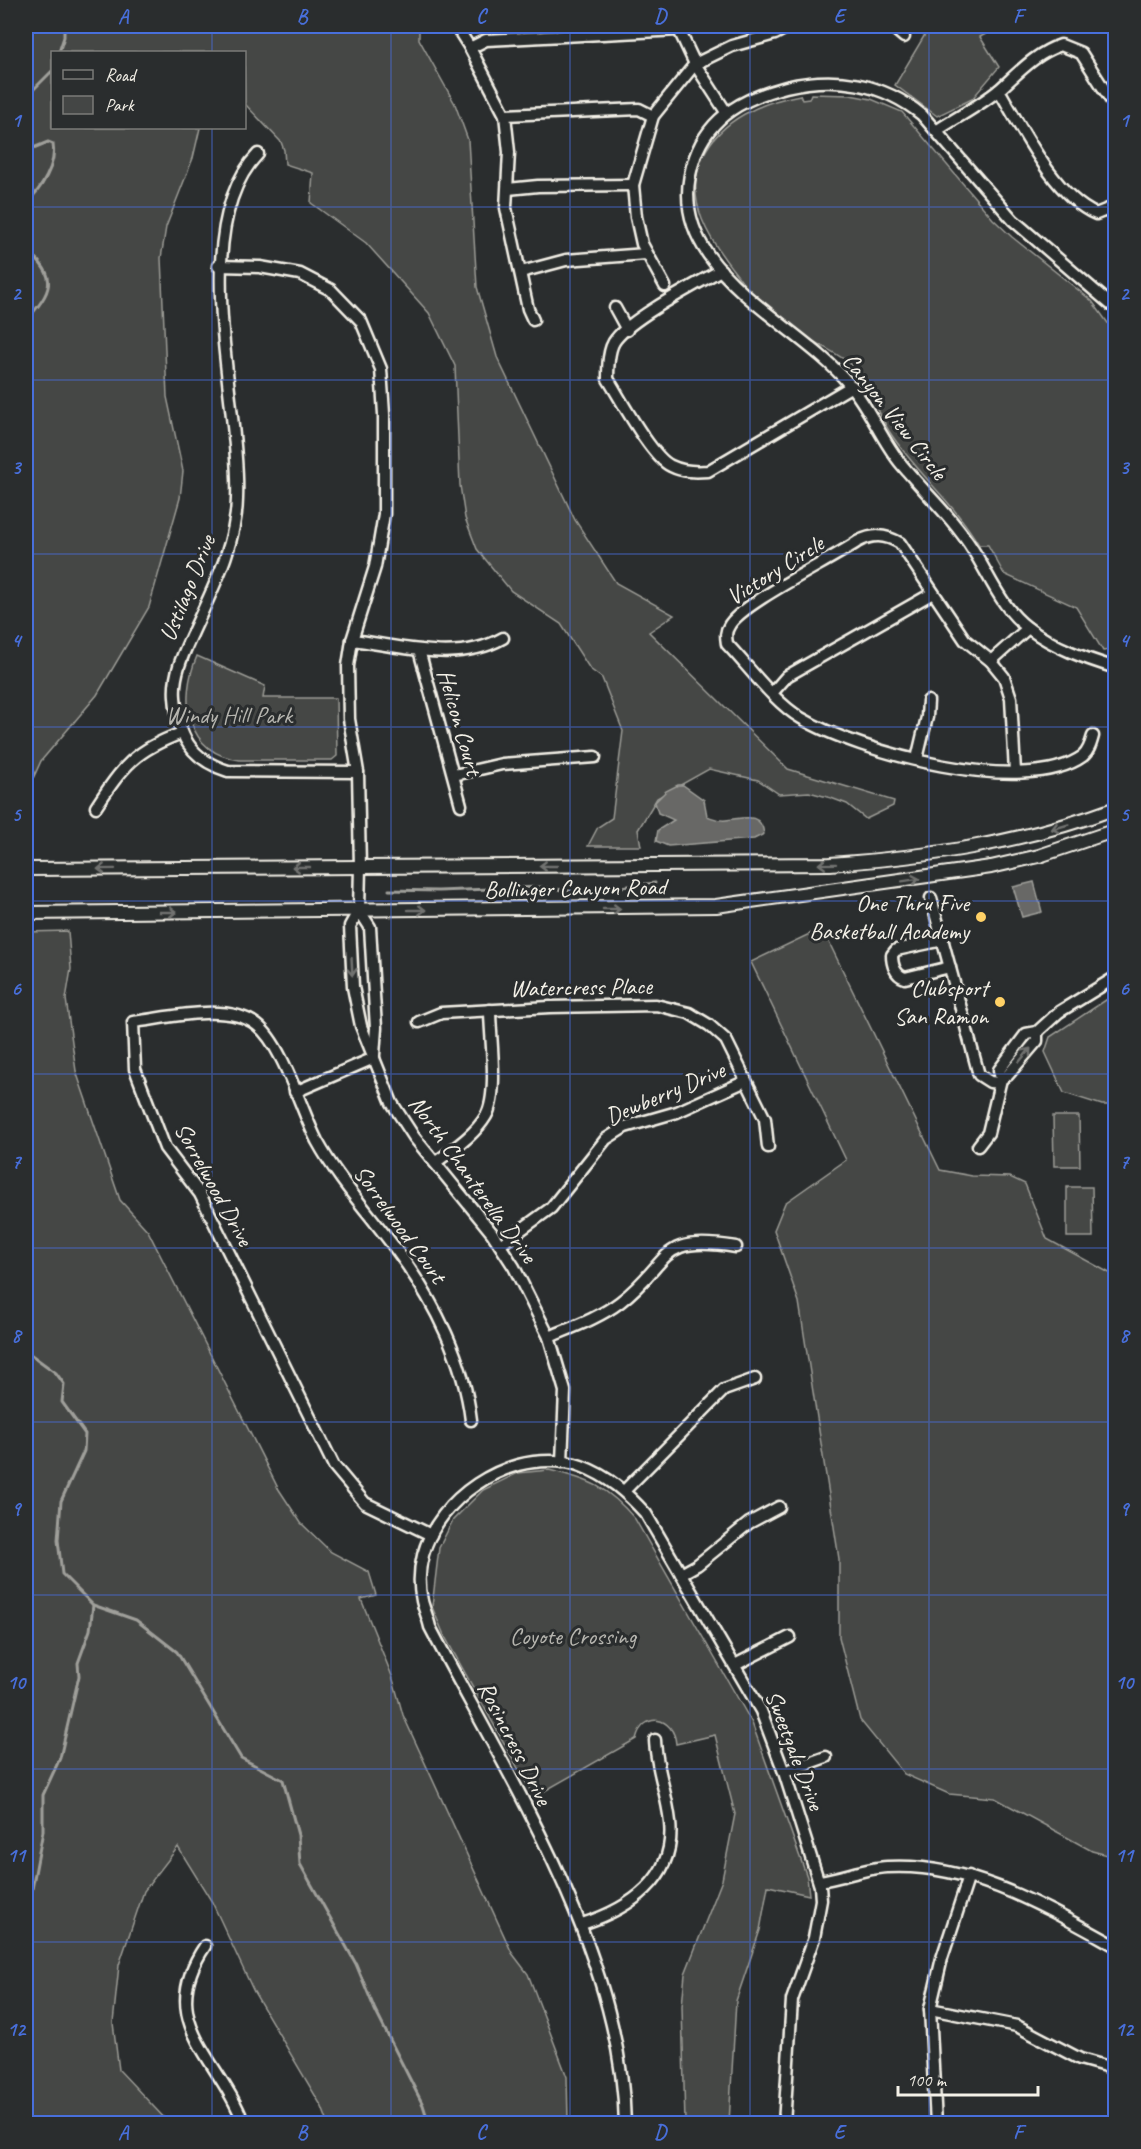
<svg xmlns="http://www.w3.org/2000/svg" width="1141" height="2149" font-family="Caveat,sans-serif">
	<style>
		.green { fill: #444645; stroke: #9c9c96; stroke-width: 1.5 }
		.water { fill: #676866; stroke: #9f9f9a; stroke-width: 1.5 }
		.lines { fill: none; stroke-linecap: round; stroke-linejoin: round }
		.stream { stroke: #9f9f9a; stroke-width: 3 }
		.minor-casing { stroke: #f4f1e8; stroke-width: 15 }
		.major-casing { stroke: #f4f1e8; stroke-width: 16 }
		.minor { stroke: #2a2d2e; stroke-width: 10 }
		.major { stroke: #2a2d2e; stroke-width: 12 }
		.oneway { stroke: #71726f }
		.grid { fill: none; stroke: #486fdb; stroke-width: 1.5; stroke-opacity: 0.55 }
		.poi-dot { fill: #ffd166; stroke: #2a2d2e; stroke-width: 2 }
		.labels { text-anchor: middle; stroke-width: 6; stroke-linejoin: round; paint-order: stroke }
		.street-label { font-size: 24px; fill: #f4f1e8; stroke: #2a2d2e }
		.park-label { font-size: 24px; fill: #b6b5af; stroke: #2a2d2e }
		.poi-label { font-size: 24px; fill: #f4f1e8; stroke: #2a2d2e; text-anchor: end }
		.neatline { fill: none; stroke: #486fdb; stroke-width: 2 }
		.grid-label { font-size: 20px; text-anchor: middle; font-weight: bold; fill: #486fdb }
	</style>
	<rect width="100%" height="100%" fill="#2a2d2e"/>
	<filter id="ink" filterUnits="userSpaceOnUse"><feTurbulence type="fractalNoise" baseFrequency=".0167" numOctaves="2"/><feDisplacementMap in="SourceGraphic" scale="12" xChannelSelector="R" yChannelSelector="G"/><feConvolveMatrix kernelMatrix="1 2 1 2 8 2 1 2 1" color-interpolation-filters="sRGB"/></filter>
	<g filter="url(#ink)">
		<g class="green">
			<polygon points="26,26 419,26 419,39 455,104 468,140 477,287 497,357 575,520 616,583 674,615 649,632 788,769 894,801 893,806 866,819 847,804 831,798 809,792 779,794 758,780 709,769 657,798 638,830 641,846 588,846 598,827 612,818 623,731 602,678 590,669 561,624 511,591 477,549 465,518 460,485 455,366 429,313 366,243 311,203 313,173 285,164 284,150 281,142 245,104 244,52 52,52 52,128 200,128 193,158 166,227 161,258 167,397 183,471 180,498 149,607 97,695 41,761 26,794"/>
			<polygon points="930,26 1001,26 980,37 999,67 972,99 937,116 895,85"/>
			<path d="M 811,94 L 850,95 L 871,99 L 902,112 L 993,219 L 1012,237 L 1092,301 L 1115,333 L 1116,629 L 1110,650 L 1103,651 L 1076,607 L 1004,574 L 988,545 L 979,545 C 954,502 915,472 889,431 C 877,411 869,384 853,367 C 842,355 825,349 812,340 C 793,327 775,313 757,299 C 748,293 743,283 737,275 C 710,241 682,200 703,156 C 721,119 762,102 800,95 L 802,100 L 809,99 Z"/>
			<path d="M 197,656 L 265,686 L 263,698 L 336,698 L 337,756 L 332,760 L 240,760 C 185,753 179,699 197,656 Z"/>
			<polygon points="822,928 940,1170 972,1176 1010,1177 1025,1184 1047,1239 1115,1276 1115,1857 1092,1851 995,1798 949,1794 904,1774 860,1720 839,1637 839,1559 799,1302 774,1230 785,1203 846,1160 751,962"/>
			<polygon points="68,931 71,969 66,999 76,1071 120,1200 148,1231 278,1488 301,1523 331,1552 369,1572 376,1595 361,1599 392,1676 403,1715 512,1953 528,1974 567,2077 568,2123 328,2123 322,2107 254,1992 212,1902 178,1847 144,1891 119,1965 113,2023 119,2070 169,2123 26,2123 26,932"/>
			<polygon points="1115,994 1115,1105 1102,1105 1064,1093 1045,1052 1050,1037"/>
			<polygon points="1053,1116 1079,1116 1080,1166 1054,1166"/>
			<polygon points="1067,1187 1092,1187 1093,1237 1067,1237"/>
			<path d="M 549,1470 C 590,1480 607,1486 635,1519 L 752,1723 L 807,1877 L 809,1895 L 768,1886 L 760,1930 L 736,2001 L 729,2123 L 685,2123 L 682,2006 L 685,1974 L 722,1880 L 735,1814 L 715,1735 L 676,1744 C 674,1716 643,1711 636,1739 L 534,1797 L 444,1635 L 432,1607 L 439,1548 L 453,1520 L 483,1490 L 518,1473 Z"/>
		</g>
		<g class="water">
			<path d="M 678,785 L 683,785 L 704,800 L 707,816 C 713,818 718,821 726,820 C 741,819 761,810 764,834 L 754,839 L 668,846 L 656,841 L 658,830 L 674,820 L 658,813 L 655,802 L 666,791 Z"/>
			<polygon points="1034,882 1042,912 1022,917 1013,887"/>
		</g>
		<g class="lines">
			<g class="stream">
				<polyline points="59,52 64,37 64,26"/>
				<polyline points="26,97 52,71"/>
				<path d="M 26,151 L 48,142 L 53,144 C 57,164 41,190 26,203"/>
				<path d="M 26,250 C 60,277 52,291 26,321"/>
				<polyline points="389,890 438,891 541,887 577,892 655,883"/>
				<polyline points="26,1351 56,1373 64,1384 62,1402 85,1434 84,1451 61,1501 58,1540 62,1574 93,1605 136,1620 177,1652 241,1758 283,1780 298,1835 300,1864 356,1964 375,2010 423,2105 429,2124"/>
				<polyline points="26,1921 43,1831 43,1795 60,1758 79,1676 78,1663 90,1630 93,1605"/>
				<polyline points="26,1975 28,2062 26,2075"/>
			</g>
			<g class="minor-casing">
				<g id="minor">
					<polyline points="456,26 470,48 505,115 509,152 506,208 528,309 533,320"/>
					<polyline points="891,26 904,37"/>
					<polyline points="679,30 695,64 726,112"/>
					<polyline points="470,48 486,40 679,30 687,26"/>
					<path d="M 999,90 C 1021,127 1055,197 1096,214 L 1116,206"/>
					<polyline points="505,115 639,109 653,116"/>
					<path d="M 936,131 C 957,117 981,105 1000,89 C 1019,72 1036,53 1061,45 L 1081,53 L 1116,108"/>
					<path d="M 258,154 C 186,228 241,403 237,499 C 236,546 212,590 193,632 C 184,652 173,674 175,697 C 178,736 190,759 228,771 L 358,772"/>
					<polyline points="508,189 538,186 633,185"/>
					<polyline points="218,266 260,267 300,274 331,290 361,321 381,369 384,414 384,514 375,567 352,640 348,666 349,719 358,772 360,867 359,910 350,926 353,987 361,1026 392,1103 414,1137 492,1233 514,1267 549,1337 565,1391 562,1462"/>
					<path d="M 721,270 C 695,285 633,317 616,339 C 608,348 608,367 608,379 C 620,398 652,458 671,466 C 683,472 695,472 708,471 L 852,386"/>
					<polyline points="521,272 566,260 646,254"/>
					<polyline points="665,286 642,244 636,217 633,185 653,116 695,64 732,46 775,34 790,26"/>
					<polyline points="615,308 627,330"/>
					<path d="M 1116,309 L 1013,220 L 922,115 C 883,83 835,75 786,87 C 745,98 710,115 695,157 C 655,267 795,318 849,384 C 870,408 881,440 902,465 C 926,494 953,518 973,550 C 990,577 1002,609 1028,628 C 1055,648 1084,658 1116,668"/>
					<path d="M 352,640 C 402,646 457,664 503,638"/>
					<polyline points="419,650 461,805"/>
					<polyline points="991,661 1028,628"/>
					<polyline points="773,692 787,676 933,593"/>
					<polyline points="917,759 927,717 928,701"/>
					<path d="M 1015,772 L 1011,698 L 1004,677 L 991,661 L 965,640 L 900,543 C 884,534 873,534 857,542 C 831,560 740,604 729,626 C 725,632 726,637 727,644 C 748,666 775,703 801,718 C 858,752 1025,798 1083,756 C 1089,751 1091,743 1093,736"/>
					<polyline points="454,775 502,764 595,757"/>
					<path d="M 96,807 C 123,766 135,750 182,733"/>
					<polyline points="931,898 979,1075 990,1082 999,1083"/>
					<polyline points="359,910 370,927 376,1028 374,1055"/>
					<path d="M 943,940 L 896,950 L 892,955 C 892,964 895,975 905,978 L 950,967"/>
					<polyline points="419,1022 441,1013 550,1007 656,1005 689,1013 709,1025 726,1040 765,1119 768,1147"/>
					<polyline points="1001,1079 1008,1075 1037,1041 1037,1032"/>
					<polyline points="295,1092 374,1058"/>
					<polyline points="978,1146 988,1133 1001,1079 999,1070 1026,1034 1037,1032 1059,1012 1116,977"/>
					<path d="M 435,1163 C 453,1149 474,1136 486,1116 C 499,1094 490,1037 490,1010"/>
					<polyline points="500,1245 551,1208 606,1139 625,1127 677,1112 746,1081"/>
					<path d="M 549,1337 C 573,1327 599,1318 620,1302 C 673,1261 656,1234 736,1247"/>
					<polyline points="625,1490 724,1390 755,1379"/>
					<path d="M 431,1535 L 365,1503 L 334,1466 L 200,1194 L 165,1148 L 135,1069 L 133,1022 C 168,1018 228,1002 257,1025 C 283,1045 301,1110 317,1141 C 340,1183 372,1216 400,1255 C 435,1303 464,1361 471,1420"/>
					<polyline points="681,1574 697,1565 749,1523 779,1507"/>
					<polyline points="735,1665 790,1637"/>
					<polyline points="784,1772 826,1757"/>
					<path d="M 819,1881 C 842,1878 865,1868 887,1867 C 970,1862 1045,1907 1116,1946"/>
					<path d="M 582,1924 C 629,1909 676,1879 670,1822 C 667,1793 656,1768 655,1740"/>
					<path d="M 205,1946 C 154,2022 219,2056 244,2124"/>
					<polyline points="930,2009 1017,2026 1080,2059 1116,2069"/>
					<path d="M 625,2124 C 622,1951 508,1777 430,1627 C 428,1618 424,1609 422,1601 C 408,1537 461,1481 518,1465 C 537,1460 563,1459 581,1466 C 608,1476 627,1493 646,1514 L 761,1711 L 784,1772 L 820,1886 L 821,1900 L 814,1938 L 792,2000 L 784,2124"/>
					<polyline points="936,2124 930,2009 942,1958 969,1876"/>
				</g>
			</g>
			<g class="major-casing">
				<g id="major">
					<path d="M 26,869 L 830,864 C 928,857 1023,843 1116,808"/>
					<polyline points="26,913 716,906 991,867 1039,856 1116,830"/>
				</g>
			</g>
			<use href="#minor" class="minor"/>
			<use href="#major" class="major"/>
		</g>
		<defs><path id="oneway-shaft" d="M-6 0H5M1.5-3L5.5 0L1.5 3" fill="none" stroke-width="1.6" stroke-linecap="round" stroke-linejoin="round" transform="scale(1.5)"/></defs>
		<g class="oneway">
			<use href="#oneway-shaft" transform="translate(1060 827) rotate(164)"/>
			<use href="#oneway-shaft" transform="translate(827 864) rotate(179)"/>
			<use href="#oneway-shaft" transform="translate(548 866) rotate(180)"/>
			<use href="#oneway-shaft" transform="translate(301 867) rotate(180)"/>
			<use href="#oneway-shaft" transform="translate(106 869) rotate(179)"/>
			<use href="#oneway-shaft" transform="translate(911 880) rotate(-9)"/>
			<use href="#oneway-shaft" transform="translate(612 909)"/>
			<use href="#oneway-shaft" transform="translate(417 910)"/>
			<use href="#oneway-shaft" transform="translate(168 912)"/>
			<use href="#oneway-shaft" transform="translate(352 967) rotate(87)"/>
			<use href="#oneway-shaft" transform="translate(1025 1055) rotate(-50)"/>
		</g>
	</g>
	<path class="grid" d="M 212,26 L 212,52M 391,26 L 391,2124M 570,26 L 570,2124M 750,26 L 750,2124M 929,26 L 929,2124M 212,128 L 212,2124M 26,207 L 1116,207M 26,380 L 1116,380M 26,554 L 1116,554M 26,727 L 1116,727M 26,901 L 1116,901M 26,1074 L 1116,1074M 26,1248 L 1116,1248M 26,1422 L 1116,1422M 26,1595 L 1116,1595M 26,1769 L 1116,1769M 26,1942 L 1116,1942"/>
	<g class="poi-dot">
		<circle cx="981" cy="917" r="6"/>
		<circle cx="1000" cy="1002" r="6"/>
	</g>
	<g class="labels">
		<g class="street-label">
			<text transform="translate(895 416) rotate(52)" y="8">Canyon View Circle</text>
			<text transform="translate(775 570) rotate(-32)" y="8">Victory Circle</text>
			<text transform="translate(187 588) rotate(-68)" y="8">Ustilago Drive</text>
			<text transform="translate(460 722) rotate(74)" y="8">Helicon Court</text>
			<text transform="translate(575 888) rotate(-1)" y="8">Bollinger Canyon Road</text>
			<text transform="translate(581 987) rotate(-1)" y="8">Watercress Place</text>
			<text transform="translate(665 1093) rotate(-23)" y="8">Dewberry Drive</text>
			<text transform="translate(473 1179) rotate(54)" y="8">North Chanterella Drive</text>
			<text transform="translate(214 1184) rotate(61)" y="8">Sorrelwood Drive</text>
			<text transform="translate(400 1224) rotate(54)" y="8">Sorrelwood Court</text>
			<text transform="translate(515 1743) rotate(63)" y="8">Rosincress Drive</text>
			<text transform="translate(795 1750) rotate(69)" y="8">Sweetgale Drive</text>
		</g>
		<g class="park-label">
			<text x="229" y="723">Windy Hill Park</text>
			<text x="573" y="1644">Coyote Crossing</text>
		</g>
		<g class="poi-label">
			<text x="969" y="911">One Thru Five<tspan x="969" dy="28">Basketball Academy</tspan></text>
			<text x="988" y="996">Clubsport<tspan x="988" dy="28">San Ramon</tspan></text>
		</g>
	</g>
	<rect width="1141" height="2149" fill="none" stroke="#2a2d2e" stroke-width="66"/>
	<rect x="51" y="51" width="195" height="78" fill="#2a2d2e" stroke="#7b7b78" stroke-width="1.5"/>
	<rect x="63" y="70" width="30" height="9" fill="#2a2d2e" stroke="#7b7b78" stroke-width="1.5"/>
	<text x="105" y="81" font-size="18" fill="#f4f1e8">Road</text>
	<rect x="63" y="96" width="30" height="18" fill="#444645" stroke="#7b7b78" stroke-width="1.5"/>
	<text x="105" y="111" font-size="18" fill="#f4f1e8">Park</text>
	<path d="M898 2086v9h140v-9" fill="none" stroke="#f4f1e8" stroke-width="3"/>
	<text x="907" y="2086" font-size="18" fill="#f4f1e8" stroke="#2a2d2e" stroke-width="4.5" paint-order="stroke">100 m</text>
	<rect x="33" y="33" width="1075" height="2083" class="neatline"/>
	<g class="grid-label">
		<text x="123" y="23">A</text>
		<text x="302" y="23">B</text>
		<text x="481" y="23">C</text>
		<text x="660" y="23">D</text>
		<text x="839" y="23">E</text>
		<text x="1018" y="23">F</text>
		<text x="16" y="127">1</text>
		<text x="1124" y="127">1</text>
		<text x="16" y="300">2</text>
		<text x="1124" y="300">2</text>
		<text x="16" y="474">3</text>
		<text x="1124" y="474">3</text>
		<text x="16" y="647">4</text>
		<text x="1124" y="647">4</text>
		<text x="16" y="821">5</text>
		<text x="1124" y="821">5</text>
		<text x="16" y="995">6</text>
		<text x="1124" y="995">6</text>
		<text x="16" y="1168">7</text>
		<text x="1124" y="1168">7</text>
		<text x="16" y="1342">8</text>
		<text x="1124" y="1342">8</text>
		<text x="16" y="1515">9</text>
		<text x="1124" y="1515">9</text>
		<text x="16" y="1689">10</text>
		<text x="1124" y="1689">10</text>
		<text x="16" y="1862">11</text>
		<text x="1124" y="1862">11</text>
		<text x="16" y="2036">12</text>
		<text x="1124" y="2036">12</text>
		<text x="123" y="2139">A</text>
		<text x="302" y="2139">B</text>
		<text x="481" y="2139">C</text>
		<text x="660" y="2139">D</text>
		<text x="839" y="2139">E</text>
		<text x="1018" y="2139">F</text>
	</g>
</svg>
